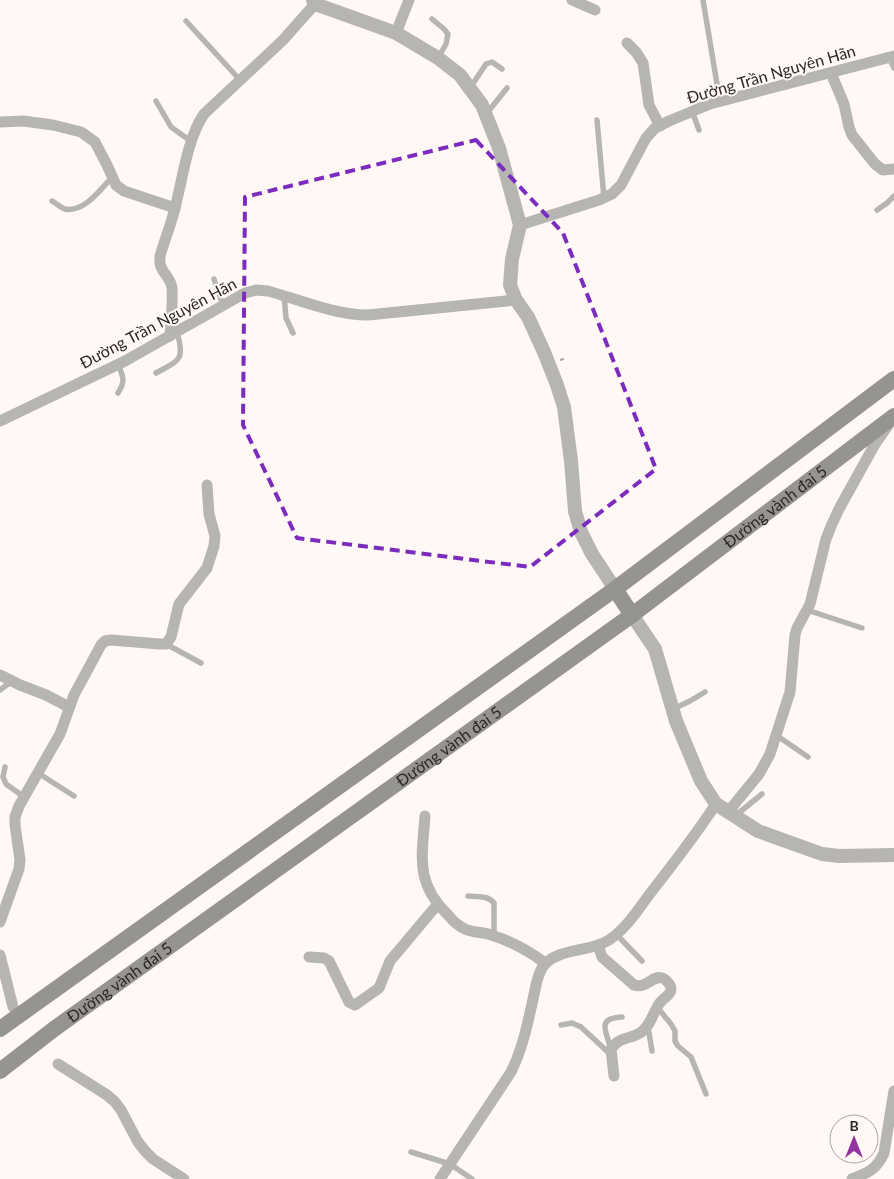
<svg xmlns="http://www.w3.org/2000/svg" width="894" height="1179" font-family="Lato,sans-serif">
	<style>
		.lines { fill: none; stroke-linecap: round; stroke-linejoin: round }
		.path { stroke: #a6a09e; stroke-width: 2; stroke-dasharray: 4 4; stroke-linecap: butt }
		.service { stroke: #b6b5b2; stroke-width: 5.5 }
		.minor { stroke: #b6b5b2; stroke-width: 11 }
		.tertiary { stroke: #b6b5b2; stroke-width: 14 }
		.secondary { stroke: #969490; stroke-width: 16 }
		.marked { fill: none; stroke: #7b2cbf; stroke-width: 4; stroke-dasharray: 10 6; stroke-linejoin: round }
		.labels { text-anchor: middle; stroke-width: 4; stroke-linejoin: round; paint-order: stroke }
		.street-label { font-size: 16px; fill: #2a2726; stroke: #fff8f5 }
	</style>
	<rect width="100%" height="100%" fill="#fff8f5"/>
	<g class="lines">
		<polyline class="path" points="560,360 567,358"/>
		<g class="service">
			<polyline points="703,0 720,102"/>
			<polyline points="432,19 444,29 448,34 446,44 438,58"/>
			<polyline points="186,21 240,80"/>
			<polyline points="889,58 894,68"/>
			<polyline points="470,88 486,64 492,62 502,69"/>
			<polyline points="156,101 171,127 192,142"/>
			<polyline points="692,111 699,130"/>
			<polyline points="487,113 507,88"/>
			<polyline points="597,120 604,198"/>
			<path d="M 52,201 C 56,203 61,208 65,209 C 84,213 101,189 113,176"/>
			<polyline points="877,210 887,203 894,196"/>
			<polyline points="214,279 223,306"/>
			<polyline points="284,295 286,318 293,333"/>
			<path d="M 156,373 C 180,360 185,360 177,332"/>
			<path d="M 118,393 C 126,380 123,377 118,364"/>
			<polyline points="807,610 862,628"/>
			<polyline points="166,644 201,663"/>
			<polyline points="0,690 12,681"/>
			<polyline points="673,709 690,701 705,692"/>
			<polyline points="776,735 808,757"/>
			<polyline points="5,767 3,777 6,784 24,797"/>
			<polyline points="38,773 74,796"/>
			<polyline points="735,816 762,794"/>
			<path d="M 468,896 C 477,897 488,895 494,903 L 494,936"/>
			<polyline points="616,934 642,961"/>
			<polyline points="657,1007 671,1024 675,1031 675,1041 678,1046 691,1057 706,1094"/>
			<polyline points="561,1025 572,1023 581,1027 610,1054"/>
			<polyline points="648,1027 652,1051"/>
			<path d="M 611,1049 C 606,1031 596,1018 622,1017"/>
			<polyline points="411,1152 450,1164 472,1179"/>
		</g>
		<g class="minor">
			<polyline points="572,0 595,10"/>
			<polyline points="396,33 409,0"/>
			<polyline points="627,43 636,52 643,63 649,105 660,126"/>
			<polyline points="831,73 844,104 849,127 852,135 875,164 883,170 894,169"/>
			<polyline points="0,122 23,121 53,125 81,132 95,142 107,165 116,185 124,191 175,208"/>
			<polyline points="520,225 599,200 612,194 621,185 646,138 655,128 669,121 710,104 894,56"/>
			<path d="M 170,336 C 171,321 173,303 172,288 C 170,274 158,273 160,256 C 165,239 172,222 176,204 C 183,176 188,137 204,114 L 283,40 L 315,4"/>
			<path d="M 0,421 L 125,361 L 245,293 L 256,290 L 268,291 C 300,300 335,315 368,315 L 516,300"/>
			<polyline points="0,675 20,685 46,695 69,707"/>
			<polyline points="728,812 759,774 770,754 790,692 795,635 797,628 810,604 826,539 832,524 839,509 875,444 889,424"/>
			<path d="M 425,816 C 422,857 415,883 448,915 C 453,921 458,926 465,929 C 474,933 483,932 491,935 C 511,941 529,951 545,963"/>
			<polyline points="0,922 19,869 20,860 15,825 15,817 19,806 60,734 74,695 101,645 105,641 111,640 159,644 166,644 171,637 179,604 207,568 214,546 215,536 209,514 207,485"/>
			<path d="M 598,945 L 602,957 L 634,985 C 647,989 652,975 662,978 C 666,979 671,985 671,989 C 671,995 662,999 659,1004 C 653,1013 650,1027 640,1033 C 628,1040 620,1036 611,1049 L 614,1076"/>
			<polyline points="0,955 13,1007"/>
			<polyline points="309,957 324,958 329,961 349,1002 355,1005 379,988 390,961 437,905"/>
			<polyline points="58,1064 107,1095 115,1102 121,1110 138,1142 145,1151 153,1159 184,1179"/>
			<path d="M 440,1179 L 511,1072 C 525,1044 530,1011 537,981 C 539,975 540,969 545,964 C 560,948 591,952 609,940 C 627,928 639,908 652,891 C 674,863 696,834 716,804"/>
			<path d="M 852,1179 C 868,1173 877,1169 884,1153 L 894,1091"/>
		</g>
		<g class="tertiary">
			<polyline points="313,0 315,4 396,33 438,58 460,75 482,105 499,148 520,225 512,259 510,285 516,300 528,317 544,352 557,385 564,407 571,461 575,511 581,532 592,554 615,589"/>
			<polyline points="632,615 655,649 676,721 701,781 716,804 758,831 822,854 839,856 894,855"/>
		</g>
		<g class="secondary">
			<polyline points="615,589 632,615"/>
			<polyline points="0,1029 615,589 894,379"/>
			<path id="s1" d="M 0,1071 L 54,1029 L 632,615 L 894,416"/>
		</g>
	</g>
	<path class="marked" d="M 476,140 L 563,233 L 656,469 L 530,567 L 297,538 L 243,425 L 245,197 Z"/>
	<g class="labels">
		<g class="street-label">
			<text transform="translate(771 74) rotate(-16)" y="6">Đường Trần Nguyên Hãn</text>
			<text transform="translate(158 323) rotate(-28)" y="6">Đường Trần Nguyên Hãn</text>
			<text dy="6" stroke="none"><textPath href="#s1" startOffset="959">Đường vành đai 5</textPath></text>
			<text dy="6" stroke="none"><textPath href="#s1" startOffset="554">Đường vành đai 5</textPath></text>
			<text dy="6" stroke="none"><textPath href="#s1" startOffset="149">Đường vành đai 5</textPath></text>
		</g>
	</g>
	<g transform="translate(854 1139)"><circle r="24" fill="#fff8f5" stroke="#aaa4a2"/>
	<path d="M0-4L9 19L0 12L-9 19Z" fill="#92359f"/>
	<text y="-8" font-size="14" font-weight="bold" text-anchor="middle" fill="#2a2726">B</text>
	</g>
</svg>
